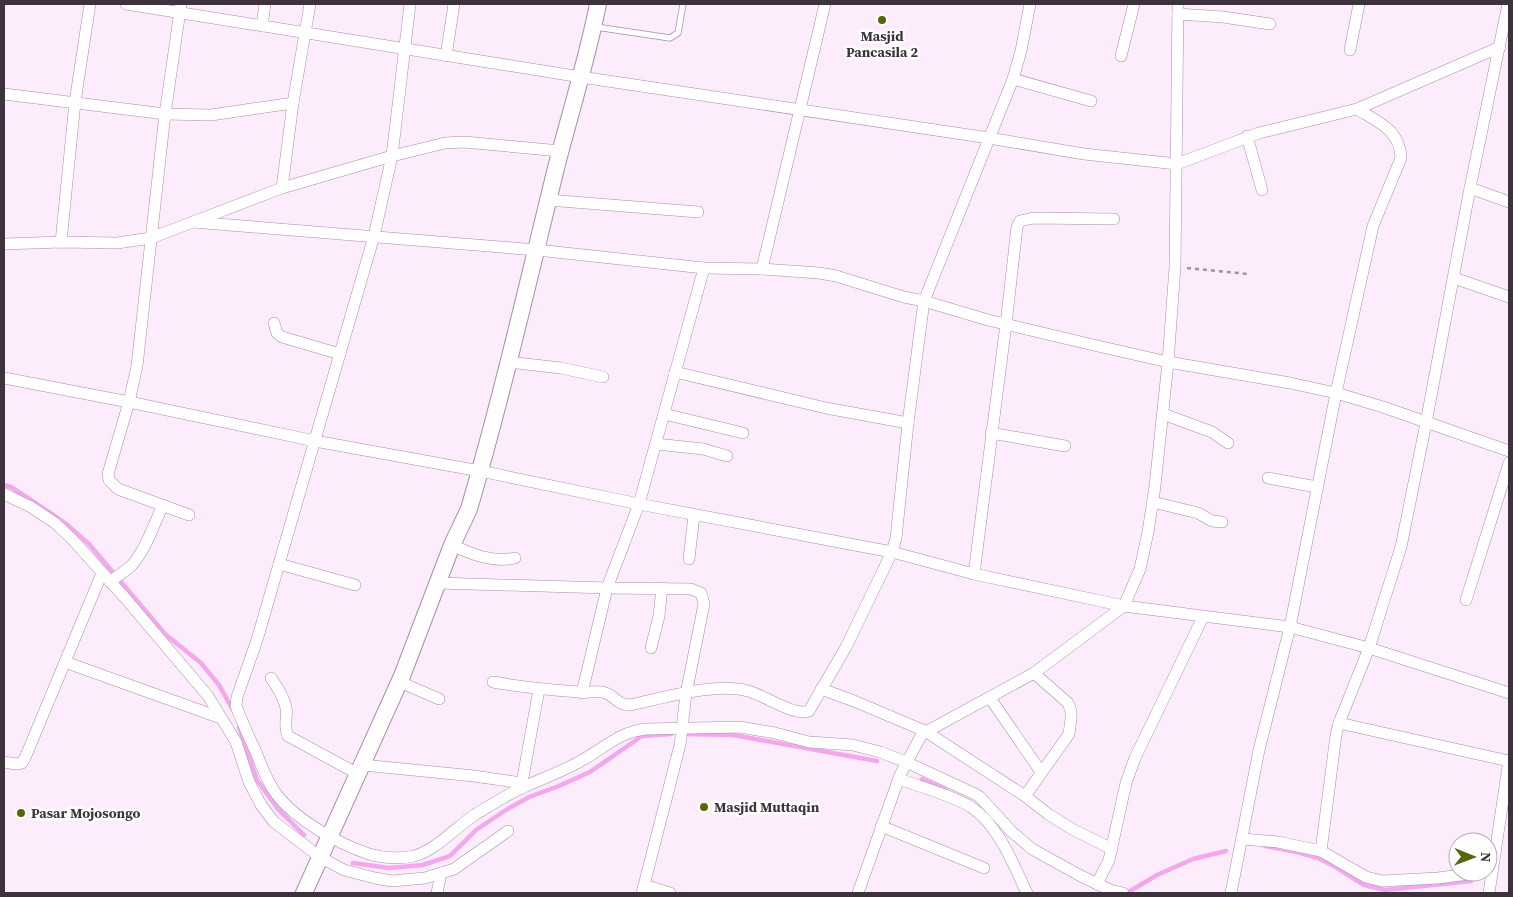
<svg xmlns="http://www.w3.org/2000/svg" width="1513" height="897" font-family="'Source Serif 4',serif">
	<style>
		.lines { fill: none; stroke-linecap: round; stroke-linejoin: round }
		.stream { stroke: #f3a8ed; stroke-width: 4.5 }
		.lane-casing { stroke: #a98ea6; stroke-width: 7 }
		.street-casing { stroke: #a98ea6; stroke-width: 12 }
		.secondary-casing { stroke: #a98ea6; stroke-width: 18 }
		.path { stroke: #a193a0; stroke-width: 2.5; stroke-dasharray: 4 4; stroke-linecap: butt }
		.lane { stroke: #fff; stroke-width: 5.5 }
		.street { stroke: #fff; stroke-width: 11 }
		.secondary { stroke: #fff; stroke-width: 16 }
		.poi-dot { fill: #58650a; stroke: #fff; stroke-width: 2 }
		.labels { text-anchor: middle; stroke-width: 5; stroke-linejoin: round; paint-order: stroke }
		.poi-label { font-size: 14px; font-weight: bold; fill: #3e333d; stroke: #fff; text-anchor: start }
	</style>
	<rect width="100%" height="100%" fill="#fdecfb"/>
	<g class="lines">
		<g class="stream">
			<polyline points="4,485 11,487 37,504 65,523 89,544 165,634 201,663 219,685 233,710"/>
			<polyline points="239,727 257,780 278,809 304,835"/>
			<polyline points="683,734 733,735 877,761"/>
			<polyline points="922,779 946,790"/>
			<polyline points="1265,846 1297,852 1318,858 1334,866 1364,885 1385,890 1471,881"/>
			<polyline points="353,863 389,868 423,865 450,856 476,830 506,810 529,797 559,786 590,772 642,736 671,734"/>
			<polyline points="1127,893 1157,875 1193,859 1226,851"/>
		</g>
		<g class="lane-casing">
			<polyline id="lane" points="596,27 670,38 678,33 683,4"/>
		</g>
		<g class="street-casing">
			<g id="street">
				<polyline points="126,4 581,77 989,138 1084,154 1177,164 1259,133 1357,109 1500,47"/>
				<polyline points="181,4 165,114 137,366 129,402 108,474 109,480 118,489 189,515"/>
				<path d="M 410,4 L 392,156 L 374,236 L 257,640 L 237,697 L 236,706 C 242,722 249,737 256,752 C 262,767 267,782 277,795 C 296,820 339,844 369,854 C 382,858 400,859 414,856 C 435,851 457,826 476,814 C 491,805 506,795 522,788 C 540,779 559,773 577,763 C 601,751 619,731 647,729 L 740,727 L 775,733 L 809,742 L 853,745 L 880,752 L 906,762 L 975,794 L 980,797 L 1012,832 L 1032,849 L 1079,875 L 1110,890 L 1123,893"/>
				<polyline points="1178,14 1223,17 1270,24"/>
				<polyline points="262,26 265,4"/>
				<polyline points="1350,50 1359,4"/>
				<polyline points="446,56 454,4"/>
				<polyline points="1121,56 1134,4"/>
				<polyline points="1013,79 1091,101"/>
				<polyline points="4,94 165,114 211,115 293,103"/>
				<polyline points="1247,136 1262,190"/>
				<polyline points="282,188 293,103 310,4"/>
				<polyline points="1470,188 1509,202"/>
				<polyline points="548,200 698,212"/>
				<polyline points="193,222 537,250 704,268 762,269 819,273 836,276 904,297 924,301 988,320 1089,344 1168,362 1290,383 1336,393 1383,407 1509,451"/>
				<polyline points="61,242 75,102 90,4"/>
				<polyline points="4,244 61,242 117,243 151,238 282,188 392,156 445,143 464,142 560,151"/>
				<polyline points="762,269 825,4"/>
				<polyline points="1454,278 1509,297"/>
				<polyline points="274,323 277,333 282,337 340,354"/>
				<polyline points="508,362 561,368 603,377"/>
				<polyline points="675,372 826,408 908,423"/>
				<polyline points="4,378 129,402 315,441 480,471 639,504 892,552 974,574 1124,606 1290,627 1369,648 1509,693"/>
				<polyline points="664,414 743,433"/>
				<polyline points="1163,414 1212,432 1228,443"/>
				<polyline points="991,433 1065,446"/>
				<polyline points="656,444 703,449 727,456"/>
				<polyline points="1268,478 1317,487"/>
				<polyline points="4,494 31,507 55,523 72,539 126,599 208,696 236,742 249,782 261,805 274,822 320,857 344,870 375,878 392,881 425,878 454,869 508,831"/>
				<polyline points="1153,502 1198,513 1212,521 1222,522"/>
				<path d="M 452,545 C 471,554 493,563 515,558"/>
				<polyline points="689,559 694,515"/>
				<polyline points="279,564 355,585"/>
				<polyline points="974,574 1006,324 1017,227 1020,221 1033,218 1114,219"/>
				<path d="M 110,582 C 117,576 126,571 132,565 C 146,549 154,524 163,505"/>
				<polyline points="438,583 607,588 691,589 701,593 704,604 686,694 680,745 642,893"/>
				<polyline points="1466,600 1509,463"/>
				<polyline points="651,648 659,616 662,588"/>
				<polyline points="65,662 221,718"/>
				<path d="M 271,678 C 277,687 284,697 286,708 C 288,717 283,726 288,736 L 358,774"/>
				<polyline points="400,682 439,699"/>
				<path d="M 493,682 C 521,687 550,690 579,692 C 587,693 595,691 602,692 C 615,694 614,704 630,705 C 664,698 715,682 748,691 C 764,695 795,717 809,711 L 846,647 L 892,552 L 896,538 L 908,423 L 924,301 L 1013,79 L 1021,51 L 1030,4"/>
				<polyline points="821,689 854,701 925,731 1025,796 1048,814 1072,829 1112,849"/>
				<polyline points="582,693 607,588 639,504 704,268"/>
				<polyline points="990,698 1041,772"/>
				<polyline points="1339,723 1509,761"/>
				<polyline points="4,762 16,764 22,763 25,758 102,573"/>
				<polyline points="363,765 474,776 522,783 522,788"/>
				<path d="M 899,779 C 920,787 952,795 971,807 C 999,826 1013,864 1027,893"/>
				<polyline points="522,783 539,689"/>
				<polyline points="1025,796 1069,734 1071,719 1071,711 1068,703 1034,673"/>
				<polyline points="881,826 984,868"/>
				<polyline points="1242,839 1278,842 1321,851 1336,735 1339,723 1369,648 1401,547 1426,423 1470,188 1508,4"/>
				<polyline points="1321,851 1366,877 1382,881 1438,878 1484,872"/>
				<polyline points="1097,884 1109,860 1126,783 1135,758 1203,617"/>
				<polyline points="644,885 670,893"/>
				<polyline points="437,893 441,873"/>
				<polyline points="858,893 900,775 922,734 1034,673 1124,606 1140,569 1148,532 1155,486 1168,362 1175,267 1178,4"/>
				<path d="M 1231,893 L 1259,750 L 1290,627 L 1336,393 L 1373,226 L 1401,158 C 1400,130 1378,122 1357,109"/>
				<polyline points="1489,893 1509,760"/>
			</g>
		</g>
		<g class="secondary-casing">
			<path id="secondary" d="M 304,893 L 402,676 L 452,545 L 469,509 C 502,396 528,282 556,168 C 570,113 587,60 598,4"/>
		</g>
		<polyline class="path" points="1187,268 1248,274"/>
		<use href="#lane" class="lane"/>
		<use href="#street" class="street"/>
		<use href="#secondary" class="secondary"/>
	</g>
	<g class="poi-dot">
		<circle cx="882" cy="20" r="5"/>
		<circle cx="704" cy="807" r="5"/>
		<circle cx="21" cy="813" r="5"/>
	</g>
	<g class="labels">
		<g class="poi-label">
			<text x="882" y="41" text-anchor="middle">Masjid<tspan x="882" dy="16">Pancasila 2</tspan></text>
			<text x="714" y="812">Masjid Muttaqin</text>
			<text x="31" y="818">Pasar Mojosongo</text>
		</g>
	</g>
	<rect width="1513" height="897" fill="none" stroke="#3e333d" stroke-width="10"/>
	<g transform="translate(1473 857) rotate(91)"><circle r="24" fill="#ffffff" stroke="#b2adb1"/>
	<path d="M0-4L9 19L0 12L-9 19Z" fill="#58650a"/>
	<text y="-8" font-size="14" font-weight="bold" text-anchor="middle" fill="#3e333d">N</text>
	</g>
</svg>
